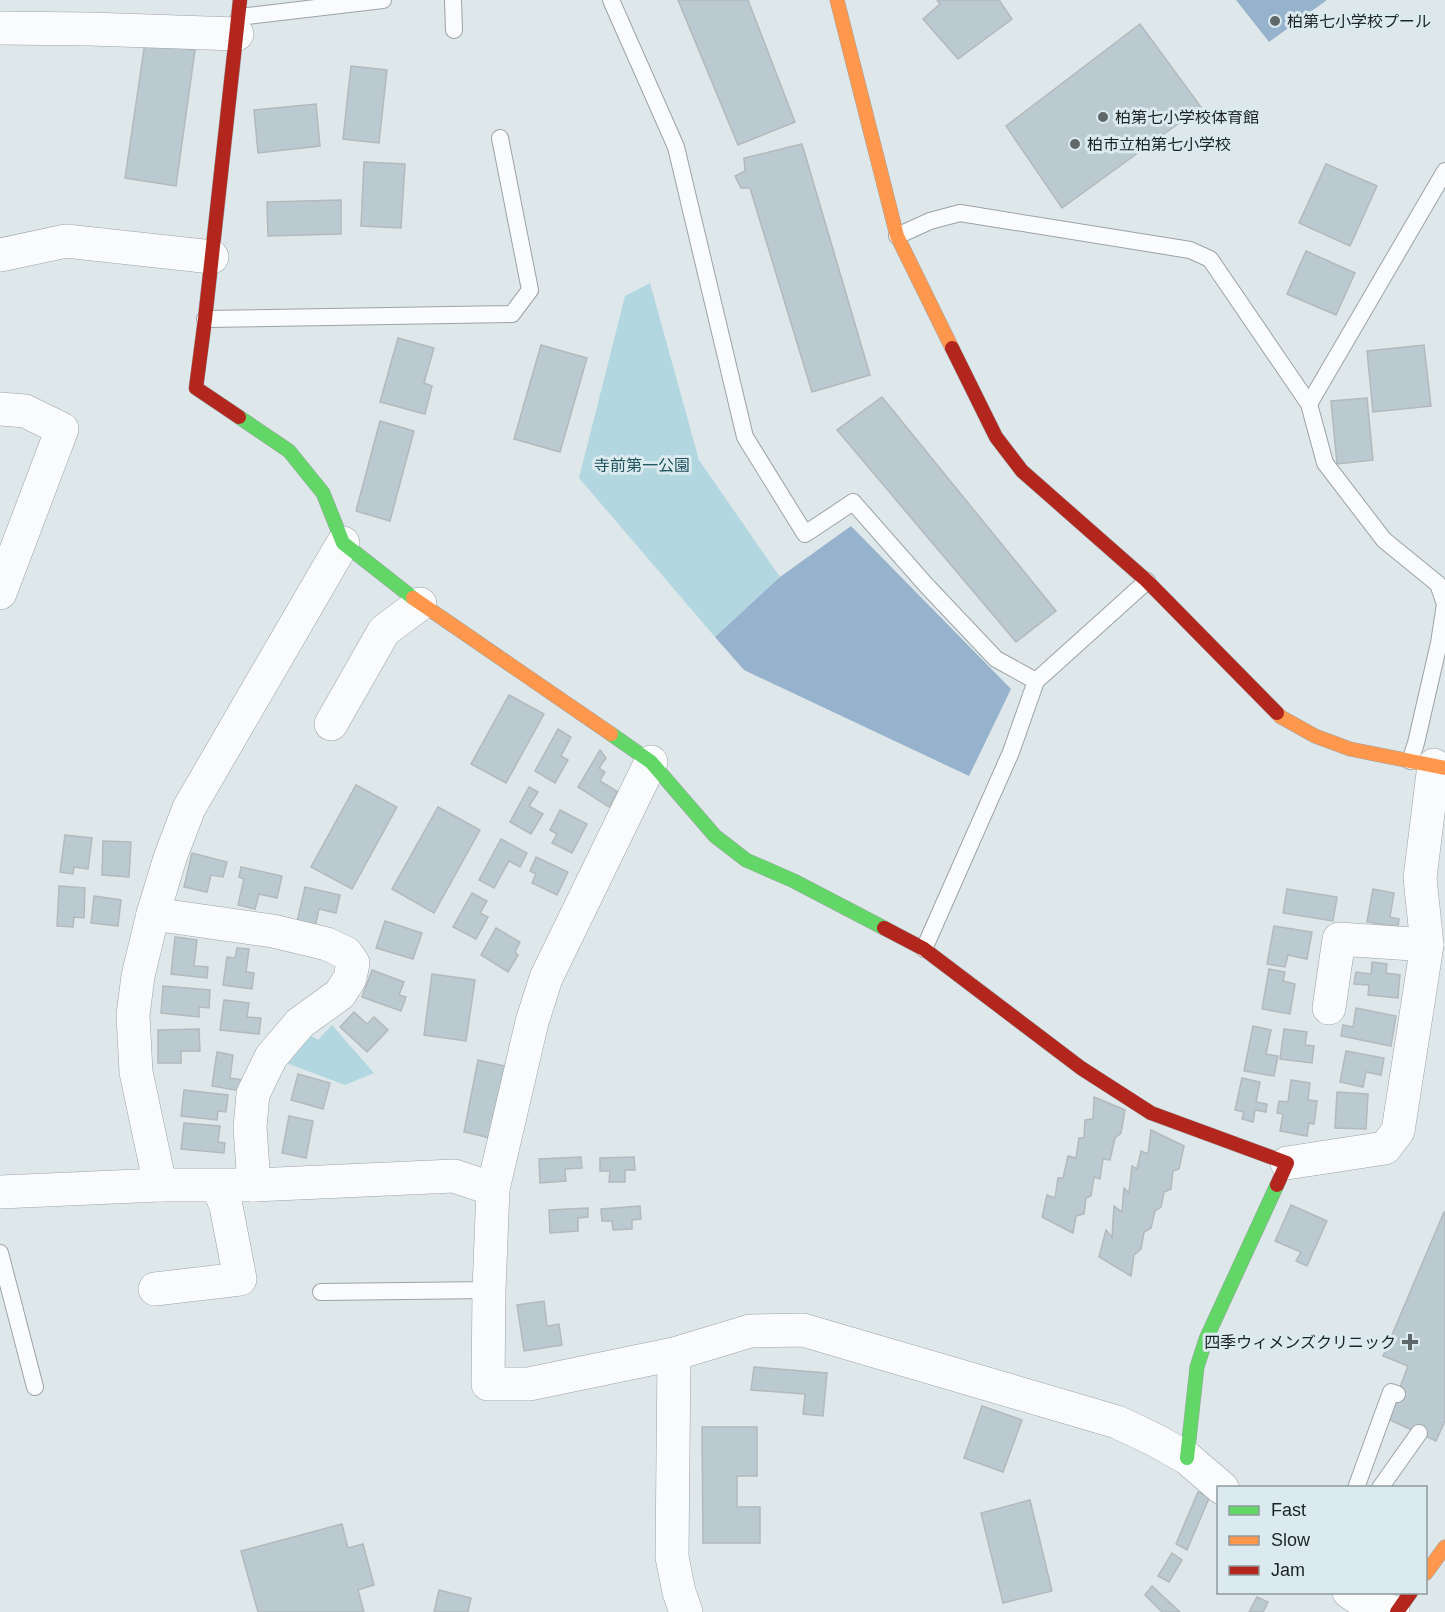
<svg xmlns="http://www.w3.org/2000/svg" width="1445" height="1612" font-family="Helvetica,'Noto Sans JP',sans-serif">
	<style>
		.green { fill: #b2d7e0 }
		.water { fill: #97b2cc }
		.building { fill: #bbc9d0; stroke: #b3b9bc; stroke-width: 1.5 }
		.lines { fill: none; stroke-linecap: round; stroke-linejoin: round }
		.lane-casing { stroke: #9ca3a5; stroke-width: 18 }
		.street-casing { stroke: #9ca3a5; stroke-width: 34 }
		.fast-casing { stroke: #9ca3a5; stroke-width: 15 }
		.slow-casing { stroke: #9ca3a5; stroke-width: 15 }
		.jam-casing { stroke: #9ca3a5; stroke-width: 15 }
		.lane { stroke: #fafbfc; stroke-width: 16 }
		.street { stroke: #fafbfc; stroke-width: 33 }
		.fast { stroke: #63d668; stroke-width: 14 }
		.slow { stroke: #ff974d; stroke-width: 14 }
		.jam { stroke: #b3261e; stroke-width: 14 }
		.poi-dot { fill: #616869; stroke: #daeaee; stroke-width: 2 }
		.labels { text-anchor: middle; stroke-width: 6; stroke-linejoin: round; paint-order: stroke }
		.poi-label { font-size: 16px; fill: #1d2324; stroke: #daeaee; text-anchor: start }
		.park-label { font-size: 16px; fill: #1e525c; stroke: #daeaee }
	</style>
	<rect width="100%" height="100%" fill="#dee7ea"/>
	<g class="green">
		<polygon points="650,283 699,460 780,577 715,637 579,478 625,296"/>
		<polygon points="332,1025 374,1073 345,1085 281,1061 306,1033 318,1040"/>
	</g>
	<g class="water">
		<polygon points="1236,0 1327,0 1269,42"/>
		<polygon points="851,526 1011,689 969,776 744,670 715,637 780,577"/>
	</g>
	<g class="building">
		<polygon points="678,0 748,0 795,122 738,145"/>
		<polygon points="937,0 999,0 1012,19 958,59 923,19 940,4"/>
		<polygon points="1140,24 1201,107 1062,208 1006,126"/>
		<polygon points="145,42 195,50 176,186 125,178"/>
		<polygon points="351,66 387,70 379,143 343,139"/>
		<polygon points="316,104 320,146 258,153 254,110"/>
		<polygon points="802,144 870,375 812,392 750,188 741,188 735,176 745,171 744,158"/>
		<polygon points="364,162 405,164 401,228 361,226"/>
		<polygon points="1326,164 1377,186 1350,246 1299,223"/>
		<polygon points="341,200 341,234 268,236 267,202"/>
		<polygon points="1306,251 1355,273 1336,315 1287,294"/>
		<polygon points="398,338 434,348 424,383 432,386 425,414 380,402"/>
		<polygon points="541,345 587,358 560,452 514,439"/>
		<polygon points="1424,345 1431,406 1373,412 1367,351"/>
		<polygon points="882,397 1056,611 1016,642 837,430"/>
		<polygon points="1367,398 1373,460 1337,464 1331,401"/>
		<polygon points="380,421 414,431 390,521 356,511"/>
		<polygon points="509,695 544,714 506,783 471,764"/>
		<polygon points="558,729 571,737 561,756 568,760 555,783 535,771"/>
		<polygon points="600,750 606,758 599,768 605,772 600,781 618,792 609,807 578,787"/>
		<polygon points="356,785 397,807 352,889 311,867"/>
		<polygon points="529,787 538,792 529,806 543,814 531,834 510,822"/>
		<polygon points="438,807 480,830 434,913 392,889"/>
		<polygon points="560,810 587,824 572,853 552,843 557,834 550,830"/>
		<polygon points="65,835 92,838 88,869 74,867 73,874 60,872"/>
		<polygon points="501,839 527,853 520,867 509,861 494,888 479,880"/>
		<polygon points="103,841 131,842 129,877 102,875"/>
		<polygon points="192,853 227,862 223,877 211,875 207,892 184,887"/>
		<polygon points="536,857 568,872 557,895 532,883 536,874 530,871"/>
		<polygon points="241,867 282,876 277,898 259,894 255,909 238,905 244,879 239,877"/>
		<polygon points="59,886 85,888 84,918 74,917 73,927 57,926"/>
		<polygon points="305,887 340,895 336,913 319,909 315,927 297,922"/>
		<polygon points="1287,889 1337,897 1333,921 1283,913"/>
		<polygon points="1373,889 1394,893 1390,917 1399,919 1398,927 1367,922"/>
		<polygon points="472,893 487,901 480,913 488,917 476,939 453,927"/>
		<polygon points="94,896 121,900 118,926 91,923"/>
		<polygon points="385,921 422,933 413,959 376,948"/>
		<polygon points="1274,926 1312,932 1307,959 1288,955 1285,967 1267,964"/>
		<polygon points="496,928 520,942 515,952 518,955 508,972 481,955"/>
		<polygon points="175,937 197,940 194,966 208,967 207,978 171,974"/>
		<polygon points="237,948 249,949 246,972 254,973 252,989 223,985 227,957 235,958"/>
		<polygon points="1372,962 1387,964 1386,973 1400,975 1398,998 1368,995 1369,985 1354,984 1356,972 1371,974"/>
		<polygon points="1269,969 1285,972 1283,981 1295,984 1290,1014 1262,1009"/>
		<polygon points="372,970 404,982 399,995 406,997 401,1011 362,997"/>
		<polygon points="432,974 475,980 466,1041 424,1035"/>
		<polygon points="163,986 210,990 209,1008 199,1007 199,1017 161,1013"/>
		<polygon points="224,1000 249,1003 247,1017 261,1018 259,1034 220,1030"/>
		<polygon points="1356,1008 1396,1016 1391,1046 1341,1036 1343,1025 1353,1027"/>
		<polygon points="354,1012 367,1024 374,1017 388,1030 367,1052 340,1027"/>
		<polygon points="1253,1026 1271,1030 1266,1054 1278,1056 1274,1076 1244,1071"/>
		<polygon points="199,1029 200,1051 181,1051 181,1063 158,1063 158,1030"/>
		<polygon points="1284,1029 1307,1032 1305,1045 1314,1046 1312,1063 1280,1059"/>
		<polygon points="1346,1051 1384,1058 1381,1075 1366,1072 1363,1087 1340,1082"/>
		<polygon points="217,1052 233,1055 230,1078 243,1080 241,1091 212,1086"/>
		<polygon points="478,1060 509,1067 495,1139 464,1132"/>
		<polygon points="298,1074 330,1083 323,1109 291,1100"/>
		<polygon points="1242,1078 1260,1082 1256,1102 1267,1104 1266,1112 1255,1110 1253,1122 1242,1119 1244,1112 1235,1110"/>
		<polygon points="1291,1080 1310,1083 1308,1100 1317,1101 1314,1124 1309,1123 1307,1136 1280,1131 1283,1114 1277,1113 1279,1101 1288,1102"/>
		<polygon points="184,1090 228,1095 226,1112 218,1111 217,1120 181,1116"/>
		<polygon points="1337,1092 1368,1094 1366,1129 1335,1128"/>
		<polygon points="1094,1097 1125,1110 1121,1133 1115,1138 1110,1160 1103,1159 1100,1179 1094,1177 1091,1196 1086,1198 1084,1214 1076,1216 1073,1233 1042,1217 1047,1195 1055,1198 1058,1178 1063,1178 1068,1156 1076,1158 1079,1138 1084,1138 1085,1120 1093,1119"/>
		<polygon points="289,1116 313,1121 306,1158 282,1153"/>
		<polygon points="184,1123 220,1126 218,1142 225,1143 224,1153 181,1149"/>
		<polygon points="1151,1130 1184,1146 1179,1169 1173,1171 1171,1189 1164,1192 1161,1207 1155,1211 1151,1228 1144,1232 1141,1249 1134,1255 1131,1276 1099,1257 1106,1230 1112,1237 1114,1206 1122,1212 1124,1188 1129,1193 1132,1166 1137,1169 1141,1151 1148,1154"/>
		<polygon points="581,1157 582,1168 565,1169 566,1181 540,1183 539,1159"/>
		<polygon points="634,1157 635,1170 625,1170 625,1182 609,1182 610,1171 600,1171 600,1158"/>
		<polygon points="1291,1205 1327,1221 1307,1266 1296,1261 1301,1252 1275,1241"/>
		<polygon points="640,1206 641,1219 632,1220 632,1229 613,1230 612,1221 602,1221 601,1209"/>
		<polygon points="588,1208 588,1217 578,1218 578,1231 550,1233 549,1210"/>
		<polygon points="1444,1212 1445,1212 1445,1421 1436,1441 1388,1419 1408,1366 1383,1356"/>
		<polygon points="544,1301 547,1326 559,1324 562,1345 524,1351 517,1305"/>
		<polygon points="754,1367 827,1373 823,1416 803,1414 805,1394 751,1390"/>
		<polygon points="982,1406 1022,1420 1003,1472 964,1458"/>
		<polygon points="702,1427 757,1427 757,1476 737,1476 737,1507 760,1507 760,1543 703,1543"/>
		<polygon points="1198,1492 1210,1496 1187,1550 1176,1544"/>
		<polygon points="1030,1500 1052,1591 1003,1603 981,1513"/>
		<polygon points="342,1524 348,1548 363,1544 374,1585 358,1590 364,1612 258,1612 241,1551"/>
		<polygon points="1172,1553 1182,1560 1169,1582 1158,1576"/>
		<polygon points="1152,1586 1180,1612 1162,1612 1145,1595"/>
		<polygon points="439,1590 471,1598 468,1612 434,1612"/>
		<polygon points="1257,1597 1268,1602 1263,1612 1249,1612"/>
	</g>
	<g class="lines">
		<g class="lane-casing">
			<g id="lane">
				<polyline points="453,0 454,30"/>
				<polyline points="611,0 676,147 745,437 805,534 853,502 926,585 996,659 1036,681 1147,581"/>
				<polyline points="239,17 383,0"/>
				<polyline points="897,236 930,221 960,213 1190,250 1210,259 1309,404 1325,463 1384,540 1438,584 1445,604 1439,643 1416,743 1410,761"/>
				<polyline points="205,319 512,314 530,290 500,138"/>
				<polyline points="1309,404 1445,171"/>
				<polyline points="924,949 1011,752 1036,681"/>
				<polyline points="0,1253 35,1387"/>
				<polyline points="321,1292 489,1290"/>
				<polyline points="1356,1488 1391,1392 1397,1394"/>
				<polyline points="1380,1488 1419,1433"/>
			</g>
		</g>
		<g class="street-casing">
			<g id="street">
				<polyline points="0,28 90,29 237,34"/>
				<polyline points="0,255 66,241 212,257"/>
				<polyline points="0,409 25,411 62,429 0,593"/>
				<polyline points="331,724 384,631 420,604"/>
				<polyline points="153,914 273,931 327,944 346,953 353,963 350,978 340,994 300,1023 271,1057 253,1094 250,1127 254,1185"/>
				<polyline points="1329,1008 1339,939 1427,945"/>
				<polyline points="1287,1163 1385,1148 1398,1131 1427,945 1420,878 1434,765"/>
				<polyline points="160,1185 136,1072 133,1015 138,976 153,914 170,858 189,808 343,543"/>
				<polyline points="493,1189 532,1022 546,978 651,762"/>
				<polyline points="0,1192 160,1185 254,1185 454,1176 493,1189 489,1290 488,1384 529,1384 674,1354 750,1331 803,1330 1117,1422 1155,1440 1187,1458 1222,1488"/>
				<polyline points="155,1289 240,1279 226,1206 218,1186"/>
				<polyline points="674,1354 672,1557 679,1592 686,1612"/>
				<polyline points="1349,1592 1366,1603 1393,1612"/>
			</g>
		</g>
		<g class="fast-casing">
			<g id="fast">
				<polyline points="239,417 289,451 323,493 343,543 413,598"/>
				<polyline points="611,734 651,762 715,836 746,860 794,881 884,928"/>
				<polyline points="1187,1458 1197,1367 1206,1339 1277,1185"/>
			</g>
		</g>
		<g class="slow-casing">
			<g id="slow">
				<polyline points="837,0 897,236 952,348"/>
				<polyline points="413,598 611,734"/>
				<polyline points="1277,713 1281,717 1315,736 1350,749 1445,768"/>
				<polyline points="1426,1573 1445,1547"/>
			</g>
		</g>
		<g class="jam-casing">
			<g id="jam">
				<polyline points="952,348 996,437 1022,471 1147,581 1277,713"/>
				<polyline points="239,417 196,388 205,319 240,0"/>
				<polyline points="884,928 924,949 1081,1068 1151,1113 1287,1163 1277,1185"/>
				<polyline points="1397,1612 1411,1592"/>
			</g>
		</g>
		<use href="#lane" class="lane"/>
		<use href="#street" class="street"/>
		<use href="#fast" class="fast"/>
		<use href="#slow" class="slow"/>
		<use href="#jam" class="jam"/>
	</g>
	<g class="poi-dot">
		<circle cx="1275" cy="21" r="6"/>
		<circle cx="1103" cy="117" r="6"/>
		<circle cx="1075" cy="144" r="6"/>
		<path d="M1407 1333h6v6h6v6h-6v6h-6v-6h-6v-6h6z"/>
	</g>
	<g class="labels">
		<g class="poi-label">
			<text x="1287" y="27">柏第七小学校プール</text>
			<text x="1115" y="123">柏第七小学校体育館</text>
			<text x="1087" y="150">柏市立柏第七小学校</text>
			<text x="1396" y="1348" text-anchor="end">四季ウィメンズクリニック</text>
		</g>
		<g class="park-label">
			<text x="642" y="471">寺前第一公園</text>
		</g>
	</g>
	<rect x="1217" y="1486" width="210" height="108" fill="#daeaee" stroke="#8e9a9d" stroke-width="1.5"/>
	<rect x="1229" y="1506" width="30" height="9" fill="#63d668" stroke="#8e9a9d" stroke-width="1.5"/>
	<text x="1271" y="1516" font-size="18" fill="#1d2324">Fast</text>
	<rect x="1229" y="1536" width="30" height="9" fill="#ff974d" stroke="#8e9a9d" stroke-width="1.5"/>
	<text x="1271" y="1546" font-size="18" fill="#1d2324">Slow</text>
	<rect x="1229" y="1566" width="30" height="9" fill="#b3261e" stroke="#8e9a9d" stroke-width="1.5"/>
	<text x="1271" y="1576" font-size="18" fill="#1d2324">Jam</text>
</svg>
